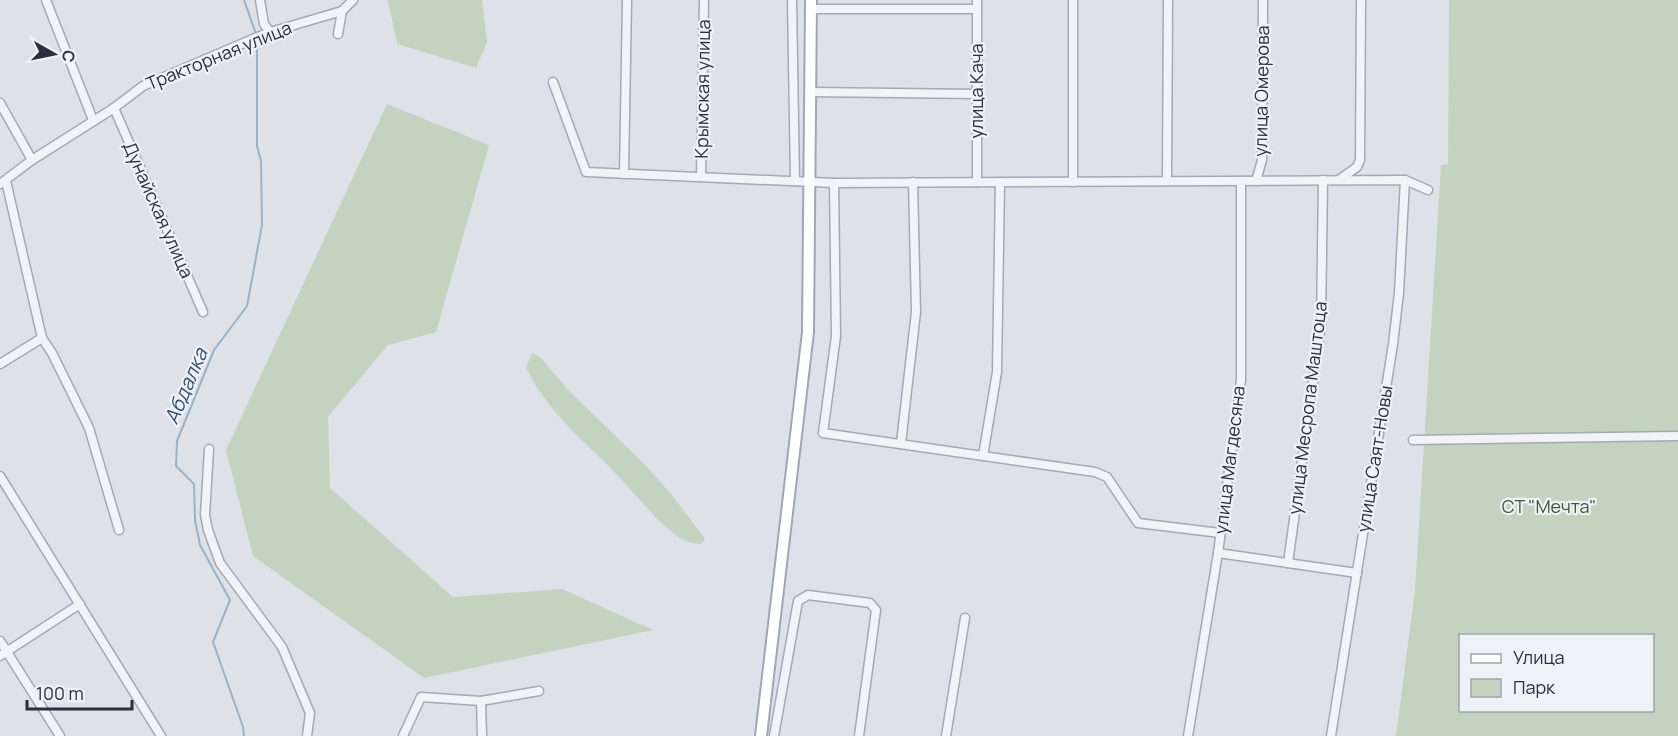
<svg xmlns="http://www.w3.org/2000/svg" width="1678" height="736" font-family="Manrope,sans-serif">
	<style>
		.green { fill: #c4d2c0; fill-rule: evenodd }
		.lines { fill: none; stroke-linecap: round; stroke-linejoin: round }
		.stream { stroke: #9ab1c8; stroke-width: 2 }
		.minor-casing { stroke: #a4a9b2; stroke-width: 11 }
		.major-casing { stroke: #9ea7b3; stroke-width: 14 }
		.minor { stroke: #f1f3f6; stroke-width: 8 }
		.major { stroke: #fff; stroke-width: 10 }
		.labels { text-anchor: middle; stroke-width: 4.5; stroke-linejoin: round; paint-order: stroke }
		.street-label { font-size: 18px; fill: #28303f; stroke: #eef1f5 }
		.park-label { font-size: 18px; fill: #3d5a35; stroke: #eef1f5 }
		.water-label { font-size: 20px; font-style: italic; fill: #325072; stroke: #eef1f5 }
	</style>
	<rect width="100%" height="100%" fill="#dee2e8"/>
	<g class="green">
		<polygon points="388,0 482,0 487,42 476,68 397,44"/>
		<path d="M 1449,0 L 1678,0 L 1678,736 L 1396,736 L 1415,590 L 1441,165 L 1448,164 ZM 1460,636 L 1652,636 L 1652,710 L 1460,710 Z"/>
		<polygon points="387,104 489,145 436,332 388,345 328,417 330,488 453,597 562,589 653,630 424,678 253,556 226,450"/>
		<path d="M 532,353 L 540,357 L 569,391 L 645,465 L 671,494 L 705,539 L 701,544 C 690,544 680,539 672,532 C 653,518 638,496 621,479 C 588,444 547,412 526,368 Z"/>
	</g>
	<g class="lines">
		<g class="stream">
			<polyline points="244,0 256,34"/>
			<polyline points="244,736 243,727 213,642 230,600 200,545 195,520 194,484 176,466 177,441 214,350 247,306 262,225 261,161 257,146 257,40"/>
		</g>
		<g class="minor-casing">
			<g id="minor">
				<polyline points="46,0 93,120"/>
				<polyline points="260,0 264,24 270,32"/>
				<polyline points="792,0 795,181"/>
				<polyline points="1073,0 1073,182"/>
				<polyline points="811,9 977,9"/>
				<polyline points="338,34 342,11"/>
				<polyline points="553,82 586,172 834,183 1405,180 1428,190"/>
				<polyline points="810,92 977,94"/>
				<polyline points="0,103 32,160"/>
				<polyline points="114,108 203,312"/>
				<polyline points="624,174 627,0"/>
				<polyline points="701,177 704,0"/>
				<polyline points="1340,179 1357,167 1360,160 1361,0"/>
				<polyline points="6,181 42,338 52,353 89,428 119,530"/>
				<polyline points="1167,181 1168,0"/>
				<polyline points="1256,181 1262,160 1263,0"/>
				<polyline points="977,182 977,0"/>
				<polyline points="834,183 836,336 823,433 1095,472 1107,477 1138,523 1220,533"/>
				<polyline points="0,184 32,160 114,108 143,86 267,33 342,11 353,0"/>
				<polyline points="0,364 42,338"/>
				<polyline points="1413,440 1678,436"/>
				<polyline points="901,443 916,312 913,182"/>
				<polyline points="209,449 205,515 208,530 220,563 282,647 310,713 307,736"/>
				<polyline points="983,456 997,372 1000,182"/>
				<polyline points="0,476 161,736"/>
				<polyline points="1218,553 1357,573"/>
				<polyline points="1288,563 1321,324 1323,180"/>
				<polyline points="0,641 60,736"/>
				<polyline points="0,656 80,604"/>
				<polyline points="481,701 482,736"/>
				<polyline points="403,736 421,697 481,701 539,691"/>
				<polyline points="774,736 798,601 808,595 870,603 876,610 859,736"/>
				<polyline points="946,736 965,618"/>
				<polyline points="1188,736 1218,553 1241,380 1241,181"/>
				<polyline points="1331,736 1393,344 1399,293 1405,180"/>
			</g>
		</g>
		<g class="major-casing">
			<polyline id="major" points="761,736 808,332 811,0"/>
		</g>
		<use href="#minor" class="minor"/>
		<use href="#major" class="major"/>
	</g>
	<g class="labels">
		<g class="street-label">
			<text transform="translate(219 56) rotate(-22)" y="6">Тракторная улица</text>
			<text transform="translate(703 89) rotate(-89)" y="6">Крымская улица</text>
			<text transform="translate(977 91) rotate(-90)" y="6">улица Кача</text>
			<text transform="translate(1262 91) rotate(-89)" y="6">улица Омерова</text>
			<text transform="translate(158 210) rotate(66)" y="6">Дунайская улица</text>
			<text transform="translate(1308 408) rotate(-83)" y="6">улица Месропа Маштоца</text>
			<text transform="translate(1375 459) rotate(-81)" y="6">улица Саят-Новы</text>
			<text transform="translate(1230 460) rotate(-83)" y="6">улица Магдесяна</text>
		</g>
		<g class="park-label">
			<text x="1549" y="513">СТ "Мечта"</text>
		</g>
		<g class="water-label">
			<text transform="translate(186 386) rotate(-67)" y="7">Абдалка</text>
		</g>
	</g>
	<rect x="1459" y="634" width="195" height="78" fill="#eef1f5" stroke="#9fa4ac" stroke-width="1.5"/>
	<rect x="1471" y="654" width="30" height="9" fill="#ffffff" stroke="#9fa4ac" stroke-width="1.5"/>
	<text x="1513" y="664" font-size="18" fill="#28303f">Улица</text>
	<rect x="1471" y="679" width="30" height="18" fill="#c4d2c0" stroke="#9fa4ac" stroke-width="1.5"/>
	<text x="1513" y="694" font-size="18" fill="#28303f">Парк</text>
	<g transform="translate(54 54) rotate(99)" stroke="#eef1f5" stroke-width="4.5" paint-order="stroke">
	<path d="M0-4.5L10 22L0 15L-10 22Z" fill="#28303f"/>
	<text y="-9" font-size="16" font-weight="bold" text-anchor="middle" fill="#28303f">С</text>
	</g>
	<path d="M27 700v9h105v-9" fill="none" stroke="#28303f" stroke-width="3"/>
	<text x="36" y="700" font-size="18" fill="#28303f" stroke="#eef1f5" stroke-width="4.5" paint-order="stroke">100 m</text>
</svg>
